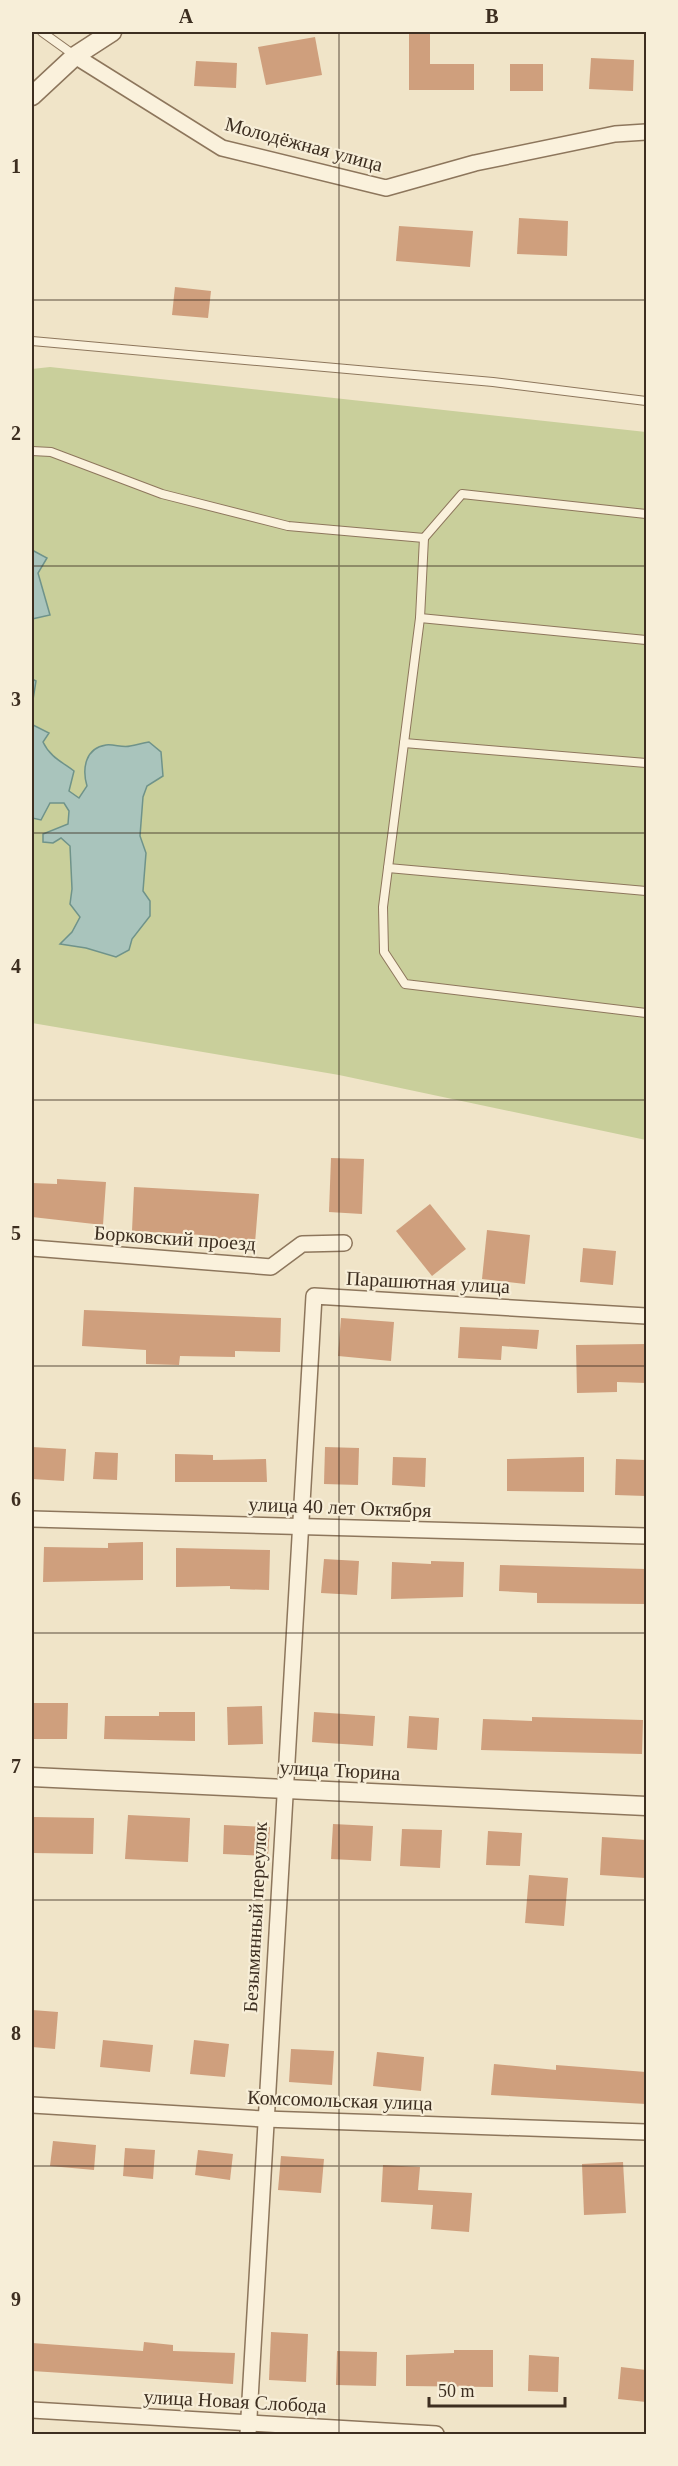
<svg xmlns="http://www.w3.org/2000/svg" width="678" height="2466" font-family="'Times New Roman',serif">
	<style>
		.green { fill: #c9cf9b }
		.water { fill: #a9c4bc; stroke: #6f938a; stroke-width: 1.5 }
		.building { fill: #cf9f7d }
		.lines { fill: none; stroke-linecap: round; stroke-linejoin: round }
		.service-casing { stroke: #8d765c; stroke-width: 10 }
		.minor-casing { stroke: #8d765c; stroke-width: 18 }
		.tertiary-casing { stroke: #8d765c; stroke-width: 21 }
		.service { stroke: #faf1dc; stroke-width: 8 }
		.minor { stroke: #faf1dc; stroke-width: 15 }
		.tertiary { stroke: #faf1dc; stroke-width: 18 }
		.grid { fill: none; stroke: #3d2e20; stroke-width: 1.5; stroke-opacity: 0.55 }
		.labels { text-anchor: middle; stroke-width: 4.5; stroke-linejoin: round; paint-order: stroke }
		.street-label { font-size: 20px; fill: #3d2e20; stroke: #f7eed8 }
		.neatline { fill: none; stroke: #3d2e20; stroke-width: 2 }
		.grid-label { font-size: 20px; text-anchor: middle; font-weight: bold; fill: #3d2e20 }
	</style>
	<rect width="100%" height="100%" fill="#f0e4c8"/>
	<polygon class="green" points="50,367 646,432 646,1140 339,1075 32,1023 32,369"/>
	<g class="water">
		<polygon points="32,550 47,558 38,573 50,615 32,619"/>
		<path d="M 32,679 L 36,681 L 32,706 L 33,725 L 49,733 L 43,742 C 50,757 62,762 74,771 L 69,791 L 79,798 L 87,786 C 82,769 85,748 106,745 C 114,744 123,748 130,746 C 137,745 142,743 149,742 L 161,752 L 163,776 L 147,786 L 143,797 L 140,836 L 146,853 L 143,891 L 150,901 L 150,916 L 132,939 L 129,950 L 116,957 L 86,948 L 60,944 L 72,932 L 80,917 L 70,904 L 72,889 L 70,846 L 61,838 L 53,843 L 43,842 L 43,834 L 68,824 L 69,811 L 64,803 L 50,803 L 41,820 L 32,818 Z"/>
	</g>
	<g class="building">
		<polygon points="409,34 430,34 430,64 474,64 474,90 409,90"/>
		<polygon points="315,37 322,75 266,85 258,47"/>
		<polygon points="591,58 634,60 633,91 589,89"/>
		<polygon points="196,61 237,63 236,88 194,86"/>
		<rect x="510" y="64" width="33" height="27"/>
		<polygon points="519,218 568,221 567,256 517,254"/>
		<polygon points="399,226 473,231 470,267 396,261"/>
		<polygon points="175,287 211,291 208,318 172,315"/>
		<polygon points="331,1158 364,1159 362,1214 329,1212"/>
		<polygon points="57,1179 106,1182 103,1225 32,1217 32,1183 57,1184"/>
		<polygon points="134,1187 259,1194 255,1243 201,1239 202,1235 132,1231"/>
		<polygon points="430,1204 466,1249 432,1276 396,1231"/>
		<polygon points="487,1230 530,1235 525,1284 482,1279"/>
		<polygon points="583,1248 616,1251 613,1285 580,1282"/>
		<polygon points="84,1310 281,1318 280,1352 235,1351 235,1357 180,1356 179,1365 146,1364 146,1350 82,1346"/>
		<polygon points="341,1318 394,1322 391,1361 338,1356"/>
		<polygon points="460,1327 539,1330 537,1349 502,1346 501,1360 458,1358"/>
		<polygon points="646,1344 646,1383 617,1382 617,1392 577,1393 576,1345"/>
		<polygon points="32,1447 66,1449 64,1481 32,1479"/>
		<polygon points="325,1447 359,1448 358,1485 324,1484"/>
		<polygon points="95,1452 118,1453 117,1480 93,1479"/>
		<polygon points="175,1454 213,1455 213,1460 266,1459 267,1482 175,1482"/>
		<polygon points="393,1457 426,1458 425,1487 392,1485"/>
		<polygon points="584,1457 584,1492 507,1491 507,1459"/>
		<polygon points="616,1459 646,1460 646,1496 615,1495"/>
		<polygon points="143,1542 143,1580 43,1582 44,1547 108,1548 108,1543"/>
		<polygon points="176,1548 270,1550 269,1590 230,1589 230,1586 176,1587"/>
		<polygon points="324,1559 359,1561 357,1595 321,1593"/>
		<polygon points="431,1561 464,1562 463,1597 391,1599 392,1562 431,1564"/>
		<polygon points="500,1565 646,1569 646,1604 537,1603 537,1593 499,1591"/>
		<polygon points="32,1703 68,1703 67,1739 32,1739"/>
		<polygon points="262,1706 263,1744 228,1745 227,1707"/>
		<polygon points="159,1712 195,1712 195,1741 104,1739 105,1716 159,1716"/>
		<polygon points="314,1712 375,1716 373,1746 312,1742"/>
		<polygon points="409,1716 439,1718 437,1750 407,1748"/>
		<polygon points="532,1717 643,1720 642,1754 481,1750 483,1719 532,1721"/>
		<polygon points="128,1815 190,1818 188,1862 125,1859"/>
		<polygon points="33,1817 94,1818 93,1854 32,1853"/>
		<polygon points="333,1824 373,1826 371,1861 331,1859"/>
		<polygon points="224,1825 270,1827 268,1856 223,1854"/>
		<polygon points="402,1829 442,1830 440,1868 400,1866"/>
		<polygon points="488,1831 522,1833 520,1866 486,1865"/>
		<polygon points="602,1837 646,1840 645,1878 600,1875"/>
		<polygon points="529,1875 568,1878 564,1926 525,1923"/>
		<polygon points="32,2010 58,2012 55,2049 32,2047"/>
		<polygon points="103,2040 153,2045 150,2072 100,2067"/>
		<polygon points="194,2040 229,2044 225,2077 190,2074"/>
		<polygon points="291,2049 334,2051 332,2085 289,2082"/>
		<polygon points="377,2052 424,2057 421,2091 373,2086"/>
		<polygon points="494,2064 556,2070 556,2065 646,2072 646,2104 491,2095"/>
		<polygon points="53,2141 96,2145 94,2170 50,2166"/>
		<polygon points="125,2148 155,2150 153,2179 123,2176"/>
		<polygon points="198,2150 233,2154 230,2180 195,2175"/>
		<polygon points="281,2156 324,2159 321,2193 278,2190"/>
		<polygon points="623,2162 626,2213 584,2215 582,2164"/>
		<polygon points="383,2165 420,2167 418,2190 472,2193 469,2232 431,2229 433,2205 381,2202"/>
		<polygon points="271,2332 308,2334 306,2382 269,2380"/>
		<polygon points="144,2342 173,2345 173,2351 235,2353 233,2384 32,2371 32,2343 143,2351"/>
		<polygon points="454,2350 493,2350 493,2387 406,2386 406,2355 454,2353"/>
		<polygon points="337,2351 377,2352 376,2386 336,2385"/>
		<polygon points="529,2355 559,2357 558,2392 528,2391"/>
		<polygon points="621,2367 646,2370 646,2402 618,2399"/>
	</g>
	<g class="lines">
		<g class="service-casing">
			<g id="service">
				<polyline points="42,32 74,55"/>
				<polyline points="32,341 493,382 646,401"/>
				<polyline points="32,451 51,452 162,494 288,526 424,538 462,494 646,514"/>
				<polyline points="424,538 420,618 383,907 384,952 405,984 646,1013"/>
				<polyline points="420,618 646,640"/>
				<polyline points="404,743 646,763"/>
				<polyline points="388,868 646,891"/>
			</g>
		</g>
		<g class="minor-casing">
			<g id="minor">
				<polyline points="75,56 222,148 386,188 475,163 615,134 646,132"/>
				<polyline points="32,1248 271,1267 302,1244 344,1243"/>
				<polyline points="32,1519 646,1536"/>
				<polyline points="32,2105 264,2119 646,2132"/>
				<polyline points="32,2410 436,2434"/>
				<polyline points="248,2434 314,1296 646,1316"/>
			</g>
		</g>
		<g class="tertiary-casing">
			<g id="tertiary">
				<polyline points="32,96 75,56 112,32"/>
				<polyline points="32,1777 646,1806"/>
			</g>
		</g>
		<use href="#service" class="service"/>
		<use href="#minor" class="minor"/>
		<use href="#tertiary" class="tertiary"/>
	</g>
	<path class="grid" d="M 339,32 L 339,2434M 32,300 L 646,300M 32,566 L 646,566M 32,833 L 646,833M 32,1100 L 646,1100M 32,1366 L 646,1366M 32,1633 L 646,1633M 32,1900 L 646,1900M 32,2166 L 646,2166"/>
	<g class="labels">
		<g class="street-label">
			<text transform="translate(304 144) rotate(15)" y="7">Молодёжная улица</text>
			<text transform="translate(175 1238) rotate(4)" y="7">Борковский проезд</text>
			<text transform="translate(428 1282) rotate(3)" y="7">Парашютная улица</text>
			<text transform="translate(340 1507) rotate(2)" y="7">улица 40 лет Октября</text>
			<text transform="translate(340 1770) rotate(3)" y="7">улица Тюрина</text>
			<text transform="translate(255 1917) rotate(-87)" y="7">Безымянный переулок</text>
			<text transform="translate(340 2100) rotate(2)" y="7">Комсомольская улица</text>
			<text transform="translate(235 2401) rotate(3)" y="7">улица Новая Слобода</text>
		</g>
	</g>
	<rect width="678" height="2466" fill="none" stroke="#f7eed8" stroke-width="66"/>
	<path d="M429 2397v9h136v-9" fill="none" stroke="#3d2e20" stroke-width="3"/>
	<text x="438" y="2397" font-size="18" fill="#3d2e20" stroke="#f7eed8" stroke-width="4.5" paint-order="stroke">50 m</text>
	<rect x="33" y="33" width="612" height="2400" class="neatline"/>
	<g class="grid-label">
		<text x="186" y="23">A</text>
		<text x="492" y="23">B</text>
		<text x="16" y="173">1</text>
		<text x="16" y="440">2</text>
		<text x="16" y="706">3</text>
		<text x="16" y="973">4</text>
		<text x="16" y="1240">5</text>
		<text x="16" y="1506">6</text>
		<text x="16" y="1773">7</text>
		<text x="16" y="2040">8</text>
		<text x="16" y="2306">9</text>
	</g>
</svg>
